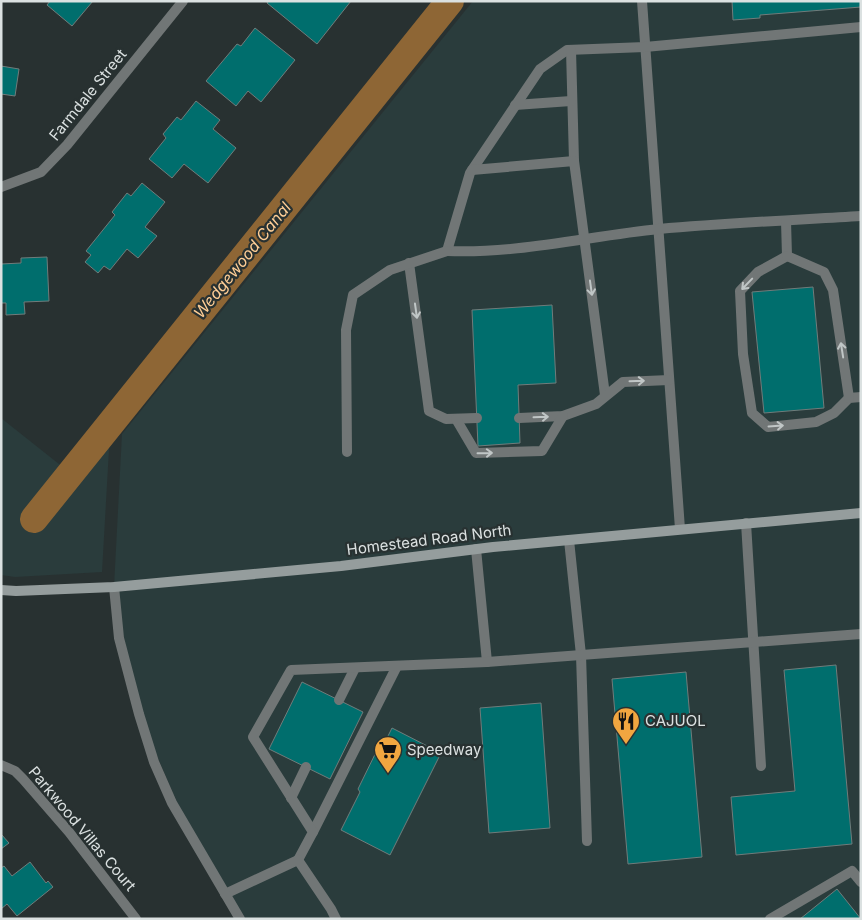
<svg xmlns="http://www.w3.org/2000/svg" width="862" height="920" font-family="Inter,sans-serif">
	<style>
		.built { fill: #2a3c3c }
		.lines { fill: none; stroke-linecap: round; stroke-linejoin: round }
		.canal { stroke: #8e6635; stroke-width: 28 }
		.building { fill: #006e6d; stroke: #707c7b }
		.service { stroke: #717676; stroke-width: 10 }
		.minor { stroke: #717676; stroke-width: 10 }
		.tertiary { stroke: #717676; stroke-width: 10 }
		.secondary { stroke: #959d9d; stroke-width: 10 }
		.oneway { stroke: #c0c6c6 }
		.labels { text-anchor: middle; stroke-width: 4.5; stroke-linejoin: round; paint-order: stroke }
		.street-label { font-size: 15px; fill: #dbe1e1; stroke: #283131 }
		.poi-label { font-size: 15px; fill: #dbe1e1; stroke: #283131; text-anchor: start }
		.water-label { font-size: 16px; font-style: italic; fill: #ffce96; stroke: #283131 }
	</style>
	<rect width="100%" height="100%" fill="#283131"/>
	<g class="built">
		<polygon points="442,1 455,1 112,425 110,432 102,572 15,577 1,575 1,418 64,468"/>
		<polygon points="473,1 861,1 861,919 240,919 194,842 139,714 114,587 122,434"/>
	</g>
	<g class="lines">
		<polyline class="canal" points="34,519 450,1"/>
	</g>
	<g class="building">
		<polygon points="50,1 93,1 72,26 47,5"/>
		<polygon points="268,1 351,1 317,44 267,3"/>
		<polygon points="732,1 861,1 861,7 760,15 760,18 733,20"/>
		<polygon points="255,28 295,60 261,102 248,91 236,106 206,81 237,44 241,46"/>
		<polygon points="1,66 19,69 15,96 1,94"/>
		<polygon points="196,101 220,120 213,129 236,148 208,183 184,164 172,178 149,159 166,138 163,134 177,117 181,120"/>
		<polygon points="142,183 165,202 145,227 157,236 138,258 127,249 110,270 104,266 98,273 85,262 91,255 86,251 115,215 112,212 127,193 131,196"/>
		<polygon points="47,257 49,301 24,302 25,314 6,315 6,303 1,303 1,264 21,263 21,258"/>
		<polygon points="813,287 824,408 764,413 752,292"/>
		<polygon points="552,305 556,383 518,385 520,443 478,446 472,310"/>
		<polygon points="836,665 852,844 736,855 731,797 795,791 784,670"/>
		<polygon points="686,672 702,857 628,864 612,679"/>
		<polygon points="302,682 363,712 330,779 269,749"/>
		<polygon points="541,703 550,828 489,833 480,708"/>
		<polygon points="392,728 441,753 390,855 341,830 360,792 358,789 383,738 387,738"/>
		<polygon points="1,834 9,843 1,849"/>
		<polygon points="30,862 46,883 48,881 53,887 17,916 7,904 1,909 1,868 4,866 12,876"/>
		<polygon points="837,889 861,919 800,919"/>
	</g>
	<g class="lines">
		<g class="service">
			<polyline points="642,1 680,529"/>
			<path d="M 861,27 L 645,47 L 567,50 L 540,69 L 470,173 L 447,251 C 518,254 589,236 659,229 C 726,223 794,220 861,216"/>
			<polyline points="571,50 574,161"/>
			<polyline points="515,105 571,101"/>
			<polyline points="472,170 574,161 605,395"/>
			<polyline points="786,221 787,256"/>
			<polyline points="787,256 758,272 740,291 743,354 752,413 768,427 816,422 834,413 849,398 861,397"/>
			<polyline points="787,256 824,272 833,290 849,398"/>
			<polyline points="409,263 429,411 446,419 477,418"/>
			<polyline points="519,418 563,416 596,404 623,382 669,380"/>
			<polyline points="456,419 476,453 542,451 563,416"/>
			<polyline points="347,452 346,330 353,295 390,270 447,251"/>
			<polyline points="746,523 761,766"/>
			<polyline points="569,540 581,655 587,841"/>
			<polyline points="476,549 487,662"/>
			<polyline points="339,700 355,668"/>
			<polyline points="291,798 306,767"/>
			<polyline points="313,832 397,666"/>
			<polyline points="298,860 313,832 253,737 291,670 487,662 861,634"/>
			<polyline points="225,894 298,860 331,909 336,919"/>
			<polyline points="770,919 852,871 861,882"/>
		</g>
		<g class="minor">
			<polyline points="1,187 41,172 67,145 183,1"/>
			<polyline points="1,765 15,771 23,779 69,832 136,919"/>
		</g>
		<polyline class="tertiary" points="114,587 119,638 139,714 154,762 172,803 240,919"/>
		<polyline class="secondary" points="1,590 16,591 114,587 341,566 493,547 861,513"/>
	</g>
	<defs><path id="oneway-shaft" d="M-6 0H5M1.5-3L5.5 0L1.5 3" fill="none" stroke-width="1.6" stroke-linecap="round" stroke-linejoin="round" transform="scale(1.25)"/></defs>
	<g class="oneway">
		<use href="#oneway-shaft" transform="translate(747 284) rotate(134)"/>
		<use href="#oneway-shaft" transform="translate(591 288) rotate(82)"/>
		<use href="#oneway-shaft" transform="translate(416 311) rotate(82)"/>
		<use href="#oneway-shaft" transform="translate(842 350) rotate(-99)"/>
		<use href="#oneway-shaft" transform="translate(637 381) rotate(-2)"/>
		<use href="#oneway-shaft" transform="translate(541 417) rotate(-2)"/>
		<use href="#oneway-shaft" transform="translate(776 426) rotate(-4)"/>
		<use href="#oneway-shaft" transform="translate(485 453) rotate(-1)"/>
	</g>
	<defs>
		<g id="restaurant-pin" transform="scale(1.4375)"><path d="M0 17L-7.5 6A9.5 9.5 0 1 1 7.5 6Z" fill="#f1a640" stroke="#283131"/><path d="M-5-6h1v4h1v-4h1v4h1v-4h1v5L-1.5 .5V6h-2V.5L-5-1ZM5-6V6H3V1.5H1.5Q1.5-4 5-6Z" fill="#111"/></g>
		<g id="supermarket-pin" transform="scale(1.4375)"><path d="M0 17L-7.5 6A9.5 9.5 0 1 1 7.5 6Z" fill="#f1a640" stroke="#283131"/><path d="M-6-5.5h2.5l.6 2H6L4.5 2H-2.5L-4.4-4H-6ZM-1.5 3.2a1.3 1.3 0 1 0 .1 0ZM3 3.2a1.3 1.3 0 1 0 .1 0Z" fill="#111"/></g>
	</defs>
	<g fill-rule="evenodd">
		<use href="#restaurant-pin" x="626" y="721"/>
		<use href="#supermarket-pin" x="388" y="750"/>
	</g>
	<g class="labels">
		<g class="street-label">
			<text transform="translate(88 95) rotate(-51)" y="5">Farmdale Street</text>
			<text transform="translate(429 540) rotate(-7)" y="5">Homestead Road North</text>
			<text transform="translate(82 829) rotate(50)" y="5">Parkwood Villas Court</text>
		</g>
		<g class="poi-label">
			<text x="645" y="726">CAJUOL</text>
			<text x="407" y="755">Speedway</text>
		</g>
		<g class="water-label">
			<text transform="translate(242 260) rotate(-51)" y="6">Wedgewood Canal</text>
		</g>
	</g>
	<rect width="862" height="920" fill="none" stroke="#dbe1e1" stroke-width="5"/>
</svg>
